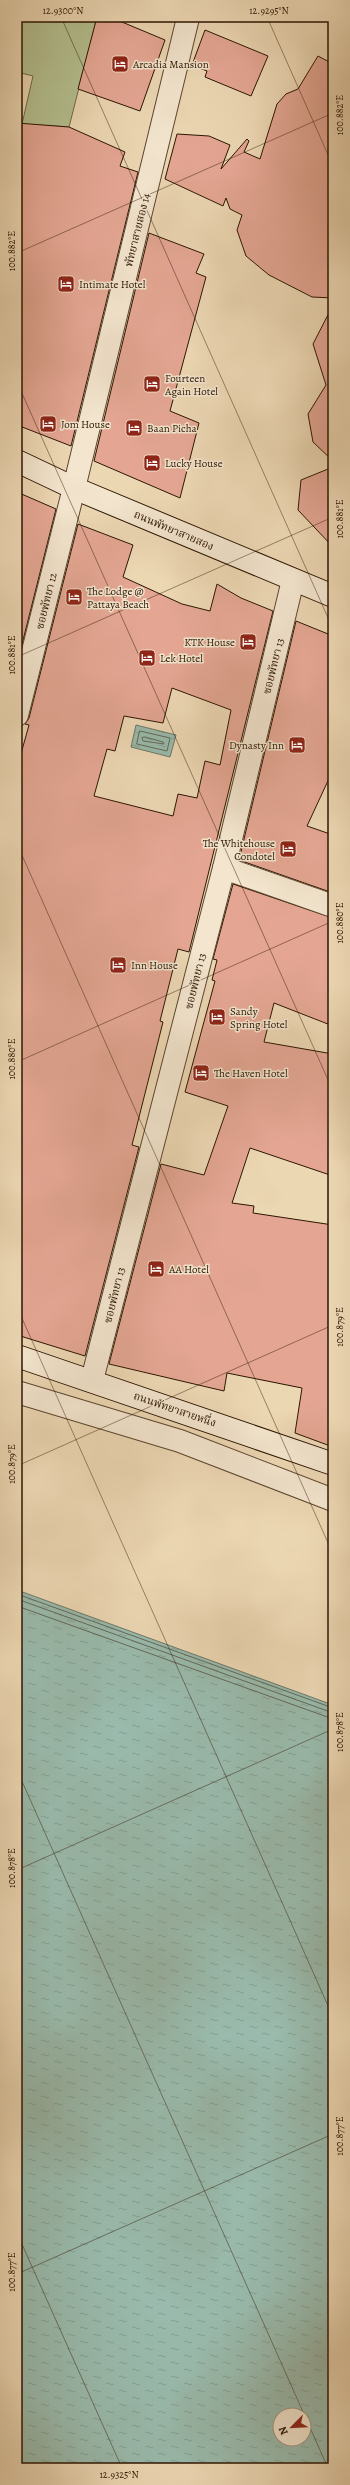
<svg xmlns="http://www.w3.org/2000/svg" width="350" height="2485" font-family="Alegreya,'Noto Serif Thai',serif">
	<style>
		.green { fill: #b4bf8f; stroke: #706a48 }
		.water { fill: url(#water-ripples); stroke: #6d7868; fill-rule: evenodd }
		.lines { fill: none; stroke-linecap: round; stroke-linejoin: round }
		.shore { stroke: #626857; stroke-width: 1 }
		.building { fill: #e4a693; stroke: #2c1502; fill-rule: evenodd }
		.street-casing { stroke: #5c462e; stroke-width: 24 }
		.secondary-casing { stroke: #2c1502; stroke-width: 24 }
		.street { stroke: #f3e5ce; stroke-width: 22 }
		.secondary { stroke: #f3e5ce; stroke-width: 22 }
		.ticks { fill: none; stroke: #2c1502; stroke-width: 1; stroke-opacity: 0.45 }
		.labels { text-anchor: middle; stroke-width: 3; stroke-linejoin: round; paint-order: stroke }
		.poi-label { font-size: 11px; fill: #2c1502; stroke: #f3e5ce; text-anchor: start }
		.street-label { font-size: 11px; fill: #2c1502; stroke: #f3e5ce }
		.neatline { fill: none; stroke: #2c1502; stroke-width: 1.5 }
		.ticks-label { font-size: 10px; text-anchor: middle; fill: #2c1502 }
	</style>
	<defs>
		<pattern id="water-ripples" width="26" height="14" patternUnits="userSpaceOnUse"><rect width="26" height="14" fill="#99baac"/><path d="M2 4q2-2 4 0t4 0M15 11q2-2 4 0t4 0" fill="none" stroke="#849f92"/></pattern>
	</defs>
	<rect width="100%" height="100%" fill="#ecd7b3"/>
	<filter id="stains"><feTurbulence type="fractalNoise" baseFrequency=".005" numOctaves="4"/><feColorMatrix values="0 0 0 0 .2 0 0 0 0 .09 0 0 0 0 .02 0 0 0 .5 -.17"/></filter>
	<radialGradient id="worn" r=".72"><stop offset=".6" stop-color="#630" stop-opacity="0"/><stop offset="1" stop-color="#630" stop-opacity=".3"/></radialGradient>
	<polygon class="green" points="20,17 97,17 69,127 22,124 33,76 17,72 17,27"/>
	<g class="water">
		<polygon points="136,725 176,735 170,757 131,747"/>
		<path d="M 17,1590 L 333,1705 L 333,2468 L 17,2468 ZM 280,2415 L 304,2415 L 304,2439 L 280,2439 Z"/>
	</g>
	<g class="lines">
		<g class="shore">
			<polygon points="140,731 170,738 167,751 137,744"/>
			<polygon points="145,737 163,742 164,744 143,741 142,738"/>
			<polyline points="17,1594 333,1708"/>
			<polyline points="17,1599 333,1713"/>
			<polyline points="17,1606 333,1719"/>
		</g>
	</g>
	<g class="building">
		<polygon points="97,17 110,17 165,40 140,111 78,89"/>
		<polygon points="205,30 268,56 251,96 205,77 207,71 192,65"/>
		<polygon points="318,56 333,64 333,298 312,297 269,275 246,256 237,230 242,215 230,209 226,198 223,206 165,179 177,134 209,136 230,145 221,169 247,139 249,141 244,152 260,159 277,104 286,94 298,89"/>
		<polygon points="17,123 69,127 125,152 120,166 138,172 71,446 17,425"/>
		<polygon points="149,233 204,254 196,273 206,277 170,411 199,423 180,498 94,461"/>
		<polygon points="333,305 333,461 313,442 308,414 326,385 313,344"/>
		<polygon points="333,467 333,547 298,510 301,480"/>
		<polygon points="17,492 56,509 17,664"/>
		<path d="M 78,524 L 133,545 L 123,577 L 182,604 L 210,611 L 217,584 L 241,598 L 273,611 L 189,952 L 178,949 L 160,1021 L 163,1022 L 132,1145 L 139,1147 L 85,1356 L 17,1335 L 17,768 L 29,725 L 25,724 L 29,718 ZM 172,688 L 231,710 L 220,765 L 205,761 L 197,798 L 178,794 L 173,816 L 94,796 L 107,749 L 115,751 L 124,716 L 163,723 Z"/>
		<polygon points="296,621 333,636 333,770 307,826 333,835 333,893 239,860"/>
		<polygon points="233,884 333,918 333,1026 274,1003 264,1042 333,1054 333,1176 250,1148 232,1203 254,1206 253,1213 333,1225 333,1447 295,1433 302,1388 227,1373 224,1391 109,1364 161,1164 204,1175 228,1106 185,1092 215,981 212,980 217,960 213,959"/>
	</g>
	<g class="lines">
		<g class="street-casing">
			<g id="street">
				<polyline points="17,715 74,488 188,18"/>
				<polyline points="224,868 333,906"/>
				<polyline points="92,1380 224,868 293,580"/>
				<polyline points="17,1392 180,1441 333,1500"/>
			</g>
		</g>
		<g class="secondary-casing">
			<g id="secondary">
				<polyline points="17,461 74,488 333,596"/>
				<polyline points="17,1356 333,1464"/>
			</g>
		</g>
		<use href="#street" class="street"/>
		<use href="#secondary" class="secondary"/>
	</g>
	<path class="ticks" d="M 61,17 L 333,629M 267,17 L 333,166M 17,253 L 333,113M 17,382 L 333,1091M 17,657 L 333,517M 17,844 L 333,1554M 17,1062 L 333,921M 17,1307 L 333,2017M 17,1466 L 333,1325M 17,1770 L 328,2468M 17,1870 L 333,1729M 17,2233 L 122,2468M 17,2274 L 333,2134"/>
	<defs>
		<g id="hotel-square" transform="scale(0.9)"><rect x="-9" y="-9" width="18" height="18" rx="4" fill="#8f2418" stroke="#f3e5ce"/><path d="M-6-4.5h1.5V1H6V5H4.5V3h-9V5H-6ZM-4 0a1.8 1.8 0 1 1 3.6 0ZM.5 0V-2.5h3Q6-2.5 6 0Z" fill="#fff"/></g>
	</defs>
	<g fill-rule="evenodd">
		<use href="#hotel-square" x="120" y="64"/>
		<use href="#hotel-square" x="66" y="284"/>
		<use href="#hotel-square" x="152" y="384"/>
		<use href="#hotel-square" x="48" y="424"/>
		<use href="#hotel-square" x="134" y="428"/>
		<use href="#hotel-square" x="152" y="463"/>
		<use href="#hotel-square" x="74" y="597"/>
		<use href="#hotel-square" x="248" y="642"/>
		<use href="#hotel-square" x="147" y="658"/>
		<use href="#hotel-square" x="297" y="745"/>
		<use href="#hotel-square" x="288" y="849"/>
		<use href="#hotel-square" x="118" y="965"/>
		<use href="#hotel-square" x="217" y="1017"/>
		<use href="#hotel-square" x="201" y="1073"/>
		<use href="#hotel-square" x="156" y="1269"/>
	</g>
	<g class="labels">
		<g class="poi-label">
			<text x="133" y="68">Arcadia Mansion</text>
			<text x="79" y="288">Intimate Hotel</text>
			<text x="165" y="382">Fourteen<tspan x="165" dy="13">Again Hotel</tspan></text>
			<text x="61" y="428">Jom House</text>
			<text x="147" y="432">Baan Picha</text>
			<text x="165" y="467">Lucky House</text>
			<text x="87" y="595">The Lodge @<tspan x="87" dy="13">Pattaya Beach</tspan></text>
			<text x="235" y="646" text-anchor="end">KTK House</text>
			<text x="160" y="662">Lek Hotel</text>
			<text x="284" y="749" text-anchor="end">Dynasty Inn</text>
			<text x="275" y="847" text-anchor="end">The Whitehouse<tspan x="275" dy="13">Condotel</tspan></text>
			<text x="131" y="969">Inn House</text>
			<text x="230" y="1015">Sandy<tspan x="230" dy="13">Spring Hotel</tspan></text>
			<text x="214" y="1077">The Haven Hotel</text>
			<text x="169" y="1273">AA Hotel</text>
		</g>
		<g class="street-label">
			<text transform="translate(137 230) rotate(-76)" y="4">พัทยาสายสอง 14</text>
			<text transform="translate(174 530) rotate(23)" y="4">ถนนพัทยาสายสอง</text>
			<text transform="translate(46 601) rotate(-76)" y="4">ซอยพัทยา 12</text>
			<text transform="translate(273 666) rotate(-76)" y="4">ซอยพัทยา 13</text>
			<text transform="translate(195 981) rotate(-76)" y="4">ซอยพัทยา 13</text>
			<text transform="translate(114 1295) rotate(-76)" y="4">ซอยพัทยา 13</text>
			<text transform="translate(175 1409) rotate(19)" y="4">ถนนพัทยาสายหนึ่ง</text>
		</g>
	</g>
	<rect width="350" height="2485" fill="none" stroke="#ecd7b3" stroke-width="44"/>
	<g transform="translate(292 2427) rotate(246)"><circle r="19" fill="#f3e5ce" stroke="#a3927c"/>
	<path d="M0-3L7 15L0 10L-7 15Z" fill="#8f2418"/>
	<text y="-6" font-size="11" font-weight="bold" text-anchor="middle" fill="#2c1502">N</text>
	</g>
	<rect x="22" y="22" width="306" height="2441" class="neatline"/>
	<g class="ticks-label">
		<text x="63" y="14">12.9300°N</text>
		<text x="269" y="14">12.9295°N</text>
		<text transform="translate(339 115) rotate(-90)" y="4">100.882°E</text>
		<text transform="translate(11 251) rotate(-90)" y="4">100.882°E</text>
		<text transform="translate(339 519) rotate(-90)" y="4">100.881°E</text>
		<text transform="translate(11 655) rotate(-90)" y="4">100.881°E</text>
		<text transform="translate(339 923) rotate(-90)" y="4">100.880°E</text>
		<text transform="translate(11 1059) rotate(-90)" y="4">100.880°E</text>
		<text transform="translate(339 1327) rotate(-90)" y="4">100.879°E</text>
		<text transform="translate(11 1464) rotate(-90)" y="4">100.879°E</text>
		<text transform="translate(339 1732) rotate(-90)" y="4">100.878°E</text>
		<text transform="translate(11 1868) rotate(-90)" y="4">100.878°E</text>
		<text transform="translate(339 2136) rotate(-90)" y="4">100.877°E</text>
		<text transform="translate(11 2272) rotate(-90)" y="4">100.877°E</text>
		<text x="119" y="2478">12.9325°N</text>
	</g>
	<rect width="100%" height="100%" filter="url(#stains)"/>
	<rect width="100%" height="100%" fill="url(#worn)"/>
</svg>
